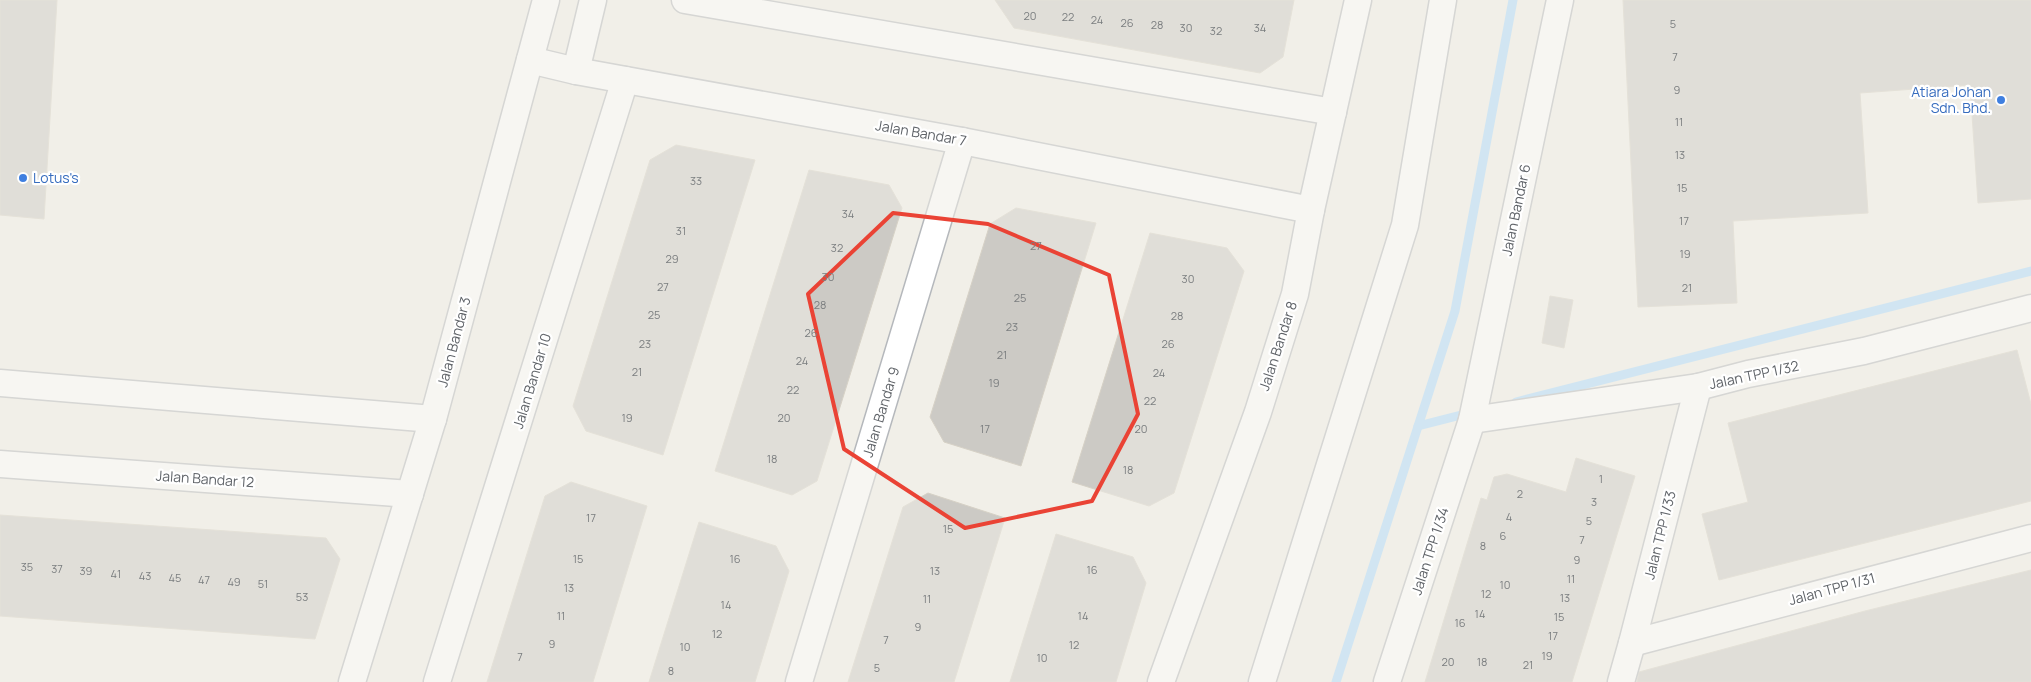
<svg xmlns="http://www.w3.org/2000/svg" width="2031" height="682" font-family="Manrope,sans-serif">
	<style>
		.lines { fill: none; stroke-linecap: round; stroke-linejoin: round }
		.stream { stroke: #aadaff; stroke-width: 9 }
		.building { fill: #cccac5; stroke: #d6d1c6 }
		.street-casing { stroke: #b5b8bc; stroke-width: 29 }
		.street { stroke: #fff; stroke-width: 26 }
		.marked { fill: none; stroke: #ea4335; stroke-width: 4; stroke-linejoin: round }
		.shop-dot { fill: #3f7fe0; stroke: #fff; stroke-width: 2 }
		.labels { text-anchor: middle; stroke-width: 4.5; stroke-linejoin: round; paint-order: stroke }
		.number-label { font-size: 11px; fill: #7a7d7f }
		.shop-label { font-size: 14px; fill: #366cbe; stroke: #fff; text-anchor: end }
		.street-label { font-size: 14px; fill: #5f6368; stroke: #fff }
	</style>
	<rect width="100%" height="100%" fill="#f1efe8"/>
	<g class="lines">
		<g class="stream">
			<polyline points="1516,402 2031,271"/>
			<polyline points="1418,426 1469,413"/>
			<polyline points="1336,682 1455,311 1513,0"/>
		</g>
	</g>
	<g class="building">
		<polygon points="0,0 57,0 44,219 0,215"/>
		<polygon points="995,0 1294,0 1283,57 1260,73 1014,28"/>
		<polygon points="1623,0 2031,0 2031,199 1978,203 1970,85 1860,93 1868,213 1733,221 1737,303 1638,307"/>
		<polygon points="676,145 755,160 663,455 586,431 573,406 650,160"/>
		<polygon points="809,170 889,185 902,208 817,481 792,495 715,471"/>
		<polygon points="1016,208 1096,223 1021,466 944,442 930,417 990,224"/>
		<polygon points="1150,233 1227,248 1244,271 1174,493 1149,506 1072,482"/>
		<polygon points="1550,296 1573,300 1564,348 1542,343"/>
		<polygon points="2017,350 2031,404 2031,501 1719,580 1702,514 1748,502 1728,423"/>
		<polygon points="1576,458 1635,476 1572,682 1425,682 1481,498 1487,500 1494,477 1507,474 1566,492"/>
		<polygon points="571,482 647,506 593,682 487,682 545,496"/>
		<polygon points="928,493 1005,518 954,682 848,682 903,507"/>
		<polygon points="0,515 326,538 340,559 315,639 0,616"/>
		<polygon points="699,522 776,546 789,571 755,682 649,682"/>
		<polygon points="1056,534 1133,557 1146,583 1116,682 1010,682"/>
		<polygon points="2031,570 2031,682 1637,682 1639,672 1865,611"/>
	</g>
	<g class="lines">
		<g class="street-casing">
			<g id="street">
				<polyline points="685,0 1333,112"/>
				<polyline points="530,60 576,71 962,141 1311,210"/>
				<polyline points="576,71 593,0"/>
				<polyline points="0,383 433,419"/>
				<polyline points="1472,420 1698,387 1748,374 1864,351 2031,308"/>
				<polyline points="0,464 410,494"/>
				<polyline points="1632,643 2031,538"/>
				<polyline points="352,682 433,419 546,0"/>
				<polyline points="437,682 625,80"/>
				<polyline points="799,682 962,141"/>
				<polyline points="1161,682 1258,412 1295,294 1311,210 1358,0"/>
				<polyline points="1262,682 1405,225 1443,0"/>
				<polyline points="1387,682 1472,420 1560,0"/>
				<polyline points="1621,682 1632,643 1698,387"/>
			</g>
		</g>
		<use href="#street" class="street"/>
	</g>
	<path d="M0 0H2031V682H0ZM 893,213 L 988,224 L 1109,275 L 1138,414 L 1092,501 L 965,528 L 844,449 L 808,294 Z" fill="#f1efe8" fill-opacity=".55" fill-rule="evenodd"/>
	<path class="marked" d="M 893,213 L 988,224 L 1109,275 L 1138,414 L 1092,501 L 965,528 L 844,449 L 808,294 Z"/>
	<g class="shop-dot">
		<circle cx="2001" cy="100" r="5"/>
		<circle cx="23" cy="178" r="5"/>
	</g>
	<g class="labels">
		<g class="number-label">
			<text x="1030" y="20">20</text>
			<text x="1068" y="21">22</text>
			<text x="1097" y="24">24</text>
			<text x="1127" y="27">26</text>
			<text x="1673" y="28">5</text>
			<text x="1157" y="29">28</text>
			<text x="1186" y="32">30</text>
			<text x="1260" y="32">34</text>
			<text x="1216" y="35">32</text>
			<text x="1675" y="61">7</text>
			<text x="1677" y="94">9</text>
			<text x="1679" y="126">11</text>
			<text x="1680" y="159">13</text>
			<text x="696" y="185">33</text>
			<text x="1682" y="192">15</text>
			<text x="848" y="218">34</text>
			<text x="1684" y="225">17</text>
			<text x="681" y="235">31</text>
			<text x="1036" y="250">27</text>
			<text x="837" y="252">32</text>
			<text x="1685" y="258">19</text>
			<text x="672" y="263">29</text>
			<text x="828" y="281">30</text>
			<text x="1188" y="283">30</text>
			<text x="663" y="291">27</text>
			<text x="1687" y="292">21</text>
			<text x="1020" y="302">25</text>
			<text x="820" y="309">28</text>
			<text x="654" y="319">25</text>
			<text x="1177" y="320">28</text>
			<text x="1012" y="331">23</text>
			<text x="811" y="337">26</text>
			<text x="645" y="348">23</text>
			<text x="1168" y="348">26</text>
			<text x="1002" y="359">21</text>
			<text x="802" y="365">24</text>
			<text x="637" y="376">21</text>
			<text x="1159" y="377">24</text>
			<text x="994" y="387">19</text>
			<text x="793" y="394">22</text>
			<text x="1150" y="405">22</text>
			<text x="627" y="422">19</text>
			<text x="784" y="422">20</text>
			<text x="985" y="433">17</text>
			<text x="1141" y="433">20</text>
			<text x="772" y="463">18</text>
			<text x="1128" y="474">18</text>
			<text x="1601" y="483">1</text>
			<text x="1520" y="498">2</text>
			<text x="1594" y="506">3</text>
			<text x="1509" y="521">4</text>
			<text x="591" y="522">17</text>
			<text x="1589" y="525">5</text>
			<text x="948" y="533">15</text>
			<text x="1503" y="540">6</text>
			<text x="1582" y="544">7</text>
			<text x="1483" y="550">8</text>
			<text x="578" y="563">15</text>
			<text x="735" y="563">16</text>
			<text x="1577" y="564">9</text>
			<text x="27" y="571">35</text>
			<text x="57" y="573">37</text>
			<text x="1092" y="574">16</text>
			<text x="86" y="575">39</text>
			<text x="935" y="575">13</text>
			<text x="116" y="578">41</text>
			<text x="145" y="580">43</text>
			<text x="175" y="582">45</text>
			<text x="1571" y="583">11</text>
			<text x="204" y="584">47</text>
			<text x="234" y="586">49</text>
			<text x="263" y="588">51</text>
			<text x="1505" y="589">10</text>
			<text x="569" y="592">13</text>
			<text x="1486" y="598">12</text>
			<text x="302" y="601">53</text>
			<text x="1565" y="602">13</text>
			<text x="927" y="603">11</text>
			<text x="726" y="609">14</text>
			<text x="1480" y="618">14</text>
			<text x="561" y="620">11</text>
			<text x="1083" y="620">14</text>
			<text x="1559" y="621">15</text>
			<text x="1460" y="627">16</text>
			<text x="918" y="631">9</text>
			<text x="717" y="638">12</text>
			<text x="1553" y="640">17</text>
			<text x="886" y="644">7</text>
			<text x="552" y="648">9</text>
			<text x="1074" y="649">12</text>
			<text x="685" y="651">10</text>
			<text x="1547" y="660">19</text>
			<text x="520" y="661">7</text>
			<text x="1042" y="662">10</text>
			<text x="1448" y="666">20</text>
			<text x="1482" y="666">18</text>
			<text x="1528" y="669">21</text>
			<text x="877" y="672">5</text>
			<text x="671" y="675">8</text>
		</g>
		<g class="shop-label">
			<text x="1991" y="97">Atiara Johan<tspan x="1991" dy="16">Sdn. Bhd.</tspan></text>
			<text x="33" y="183" text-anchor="start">Lotus's</text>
		</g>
		<g class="street-label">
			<text transform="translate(921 133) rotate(10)" y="5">Jalan Bandar 7</text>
			<text transform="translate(1516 210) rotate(-78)" y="5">Jalan Bandar 6</text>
			<text transform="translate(454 342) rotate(-75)" y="5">Jalan Bandar 3</text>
			<text transform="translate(1278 346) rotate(-72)" y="5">Jalan Bandar 8</text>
			<text transform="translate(1754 375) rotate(-12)" y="5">Jalan TPP 1/32</text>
			<text transform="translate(532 381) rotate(-73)" y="5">Jalan Bandar 10</text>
			<text transform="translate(881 412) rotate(-73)" y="5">Jalan Bandar 9</text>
			<text transform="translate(205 479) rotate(4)" y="5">Jalan Bandar 12</text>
			<text transform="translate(1660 535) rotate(-76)" y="5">Jalan TPP 1/33</text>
			<text transform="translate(1430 551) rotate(-72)" y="5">Jalan TPP 1/34</text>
			<text transform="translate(1832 589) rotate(-15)" y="5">Jalan TPP 1/31</text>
		</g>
	</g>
</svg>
